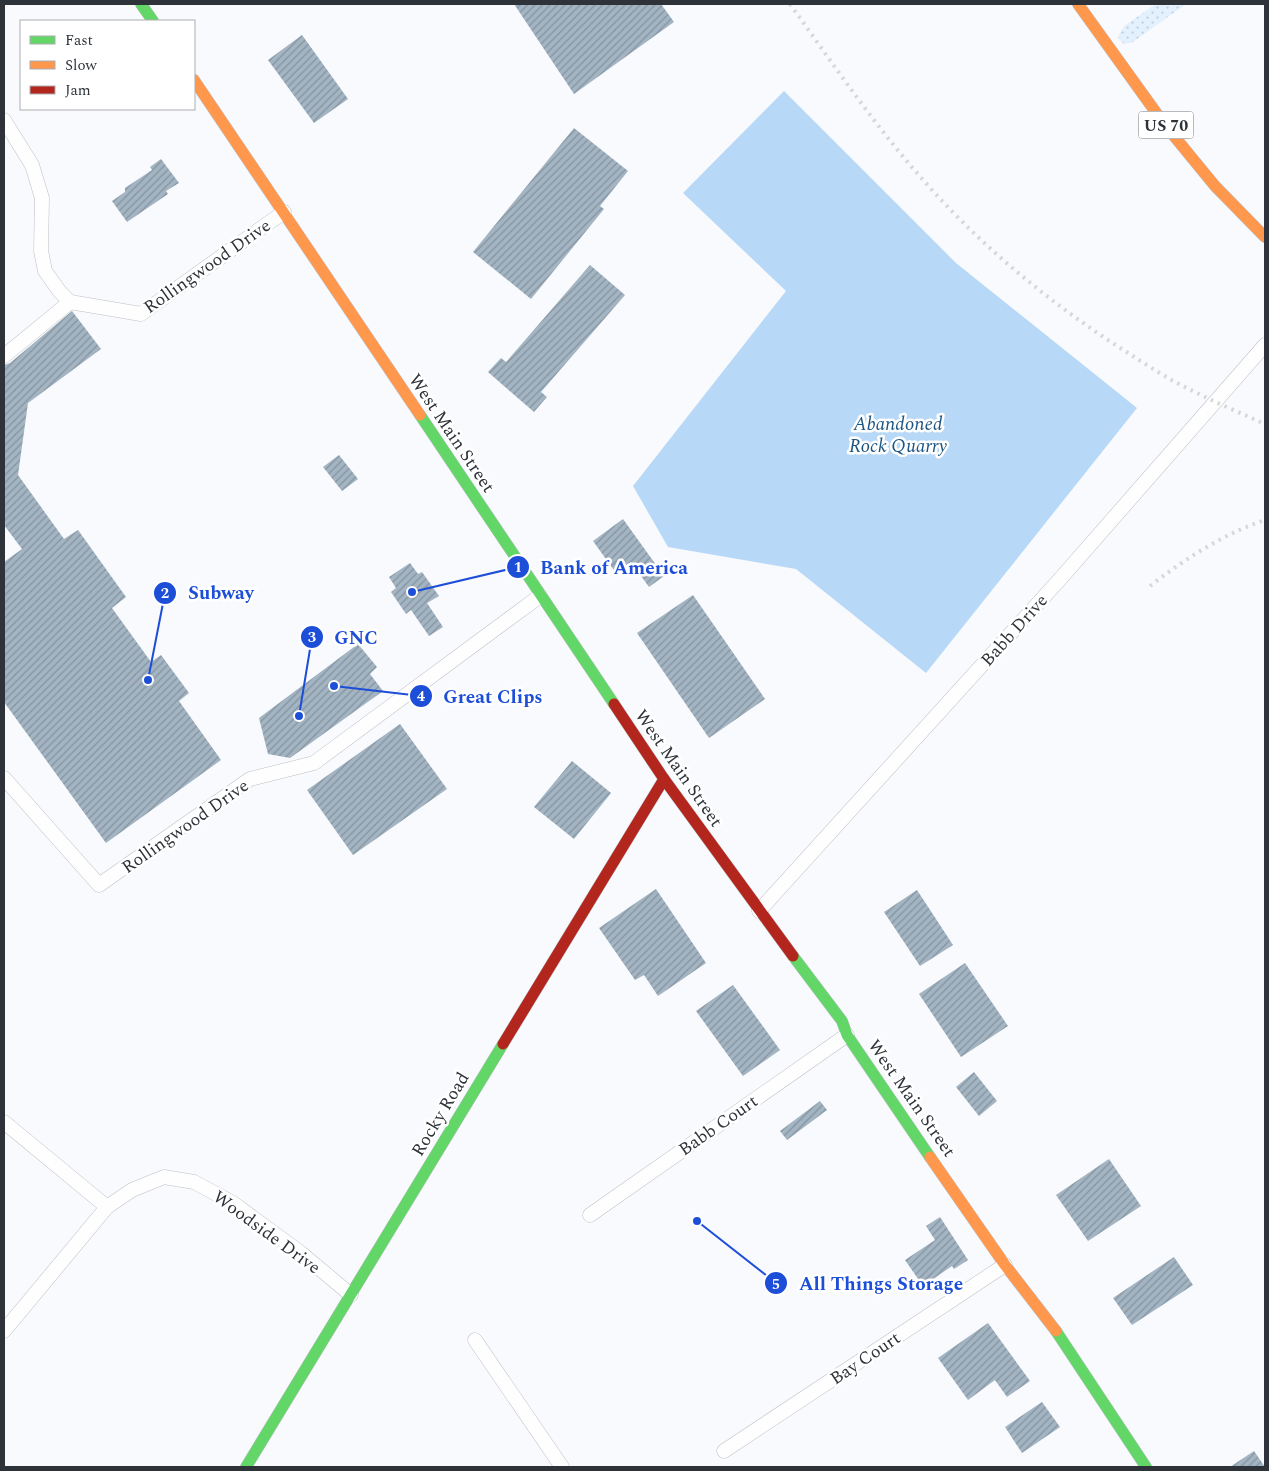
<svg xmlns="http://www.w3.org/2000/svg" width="1269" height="1471" font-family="Spectral,serif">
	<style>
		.grass { fill: url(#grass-dots) }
		.water { fill: #b8d8f7 }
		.building { fill: url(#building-hatch) }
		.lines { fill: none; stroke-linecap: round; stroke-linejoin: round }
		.street-casing { stroke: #bdc1c5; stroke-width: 15 }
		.fast-casing { stroke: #bdc1c5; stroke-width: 12 }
		.slow-casing { stroke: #bdc1c5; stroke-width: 12 }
		.jam-casing { stroke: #bdc1c5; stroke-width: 12 }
		.street { stroke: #fefeff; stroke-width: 14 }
		.fast { stroke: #63d668; stroke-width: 11 }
		.slow { stroke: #ff974d; stroke-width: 11 }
		.jam { stroke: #b3261e; stroke-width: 11 }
		.rail { stroke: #d6d7d8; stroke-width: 4; stroke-dasharray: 2.5 5; stroke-linecap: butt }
		.labels { text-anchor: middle; stroke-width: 5; stroke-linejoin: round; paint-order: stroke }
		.shield { fill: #fff; stroke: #6c7074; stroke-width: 1 }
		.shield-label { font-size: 16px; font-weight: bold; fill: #2d3339 }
		.street-label { font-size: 18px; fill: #2d3339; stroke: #fff }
		.water-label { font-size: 19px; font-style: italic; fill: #1c5482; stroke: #fff }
		.leader { fill: none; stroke: #1d4ed8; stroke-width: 2 }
		.callout-dot { fill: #1d4ed8; stroke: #fff; stroke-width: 2 }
		.mark-label { font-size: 15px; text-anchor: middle; font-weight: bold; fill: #fff }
		.callout-label { font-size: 19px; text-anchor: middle; font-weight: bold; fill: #1d4ed8; stroke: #fff; stroke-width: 5; stroke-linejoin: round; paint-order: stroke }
	</style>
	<defs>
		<pattern id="grass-dots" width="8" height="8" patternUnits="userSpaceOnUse" patternTransform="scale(1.25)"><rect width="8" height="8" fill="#e3f0fd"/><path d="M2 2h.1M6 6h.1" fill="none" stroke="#c3ceda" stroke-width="1.8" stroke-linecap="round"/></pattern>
		<pattern id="building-hatch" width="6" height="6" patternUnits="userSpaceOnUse" patternTransform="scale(1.25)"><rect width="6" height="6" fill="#a3b4c2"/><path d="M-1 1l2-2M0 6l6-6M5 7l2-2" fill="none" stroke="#85939f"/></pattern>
	</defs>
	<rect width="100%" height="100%" fill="#f8fafd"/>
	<polygon class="grass" points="1156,4 1186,4 1133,42 1124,44 1118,38 1119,35 1124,26"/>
	<polygon class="water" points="784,91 956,263 1137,408 926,673 796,569 668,547 633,486 786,291 683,193"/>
	<g class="building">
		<polygon points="514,4 661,4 674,22 574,94"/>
		<polygon points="302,35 348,99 314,123 268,60"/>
		<polygon points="574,128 628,171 600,206 604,209 531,299 473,252"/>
		<polygon points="161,159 179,183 166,191 168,194 127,222 112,201 125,192 125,188 152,170 150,167"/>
		<polygon points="590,265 625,295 541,392 547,397 534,412 488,372 501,358 506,362"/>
		<polygon points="72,311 101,349 28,403 18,475 64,539 78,530 126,597 112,608 151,662 161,655 189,693 179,701 221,760 106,843 4,702 4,562 22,549 4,525 4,365 10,363"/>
		<polygon points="339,455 358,479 342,491 323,467"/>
		<polygon points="623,519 664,576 649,587 631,562 616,573 593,541"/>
		<polygon points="410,563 418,574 422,572 439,596 427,603 443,627 429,636 411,610 406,614 391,592 396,588 389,577"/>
		<polygon points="693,595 765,699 709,738 637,633"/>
		<polygon points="358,644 377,667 370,674 383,691 290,758 268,754 259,718"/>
		<polygon points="400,724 447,789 353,855 307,790"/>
		<polygon points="572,761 611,793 574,839 534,807"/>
		<polygon points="656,889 706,963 658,996 644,975 635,980 599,928"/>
		<polygon points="917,890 953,945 920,966 884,912"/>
		<polygon points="965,963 1008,1026 961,1057 919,994"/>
		<polygon points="733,985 780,1050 743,1076 696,1011"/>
		<polygon points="974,1072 997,1101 979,1116 956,1087"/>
		<polygon points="820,1101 827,1110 787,1140 780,1131"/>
		<polygon points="1109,1159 1141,1206 1088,1241 1056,1195"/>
		<polygon points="940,1217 968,1260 954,1269 952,1266 923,1286 905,1260 935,1240 926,1226"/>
		<polygon points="1174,1257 1193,1285 1132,1325 1113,1298"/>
		<polygon points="988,1323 1030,1381 1007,1397 995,1380 968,1400 938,1358"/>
		<polygon points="1042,1402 1060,1427 1022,1453 1005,1427"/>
		<polygon points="1254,1451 1265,1467 1230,1467"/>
	</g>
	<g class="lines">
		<g class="street-casing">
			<g id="street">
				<polyline points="4,120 32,165 42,198 41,251 45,271 60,292 70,302"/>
				<polyline points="4,356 70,302 141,314 284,212"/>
				<polyline points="4,778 99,885 250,779 314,763 540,596"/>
				<polyline points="759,911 1061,578 1265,345"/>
				<polyline points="4,1122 107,1207"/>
				<polyline points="590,1215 847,1035"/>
				<polyline points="4,1331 107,1207 132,1190 164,1177 194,1182 233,1203 301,1253 351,1295"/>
				<polyline points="475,1340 562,1467"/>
				<polyline points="724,1451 1005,1265"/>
			</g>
		</g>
		<g class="fast-casing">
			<g id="fast">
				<polyline points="141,4 153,21"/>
				<polyline points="420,415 614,704"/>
				<polyline points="793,956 842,1021 847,1035 930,1157"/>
				<polyline points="1056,1331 1146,1467"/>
				<polyline points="246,1467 503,1044"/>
			</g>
		</g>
		<g class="slow-casing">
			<g id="slow">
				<polyline points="1078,4 1165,125 1215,186 1265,237"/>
				<polyline points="194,80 420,415"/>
				<polyline points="930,1157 1005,1265 1056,1331"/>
			</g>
		</g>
		<g class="jam-casing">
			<g id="jam">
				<polyline points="614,704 664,779 793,956"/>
				<polyline points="503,1044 664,779"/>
			</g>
		</g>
		<use href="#street" class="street"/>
		<use href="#fast" class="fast"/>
		<use href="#slow" class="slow"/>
		<use href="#jam" class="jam"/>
		<g class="rail">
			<path d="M 790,4 C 833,64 875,126 924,181 C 982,247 1051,304 1125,351 C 1144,363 1163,376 1183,386 C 1210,400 1238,412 1265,424"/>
			<path d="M 1150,586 C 1185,559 1223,534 1265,520"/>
		</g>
	</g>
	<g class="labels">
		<rect class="shield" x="1138.5" y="111.5" width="55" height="27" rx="4"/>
		<g class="shield-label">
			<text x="1166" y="131">US 70</text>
		</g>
		<g class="street-label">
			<text transform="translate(207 266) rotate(-35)" y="6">Rollingwood Drive</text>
			<text transform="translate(452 433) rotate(56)" y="6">West Main Street</text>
			<text transform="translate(1014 630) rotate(-48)" y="6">Babb Drive</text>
			<text transform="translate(679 768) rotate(55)" y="6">West Main Street</text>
			<text transform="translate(185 826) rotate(-35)" y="6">Rollingwood Drive</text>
			<text transform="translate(912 1098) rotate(55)" y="6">West Main Street</text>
			<text transform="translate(440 1114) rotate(-59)" y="6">Rocky Road</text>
			<text transform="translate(718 1125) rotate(-35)" y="6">Babb Court</text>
			<text transform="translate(267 1232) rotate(36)" y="6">Woodside Drive</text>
			<text transform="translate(865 1358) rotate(-34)" y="6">Bay Court</text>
		</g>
		<g class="water-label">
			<text x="898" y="430">Abandoned<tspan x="898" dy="22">Rock Quarry</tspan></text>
		</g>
	</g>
	<path class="leader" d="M412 592L518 567M148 680L165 593M299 716L312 637M334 686L421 696M697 1221L776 1283"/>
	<g class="callout-dot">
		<circle cx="412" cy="592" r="5"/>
		<circle cx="148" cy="680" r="5"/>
		<circle cx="299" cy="716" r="5"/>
		<circle cx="334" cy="686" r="5"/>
		<circle cx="697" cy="1221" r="5"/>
		<circle cx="518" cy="567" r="12"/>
		<circle cx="165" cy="593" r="12"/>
		<circle cx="312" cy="637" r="12"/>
		<circle cx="421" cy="696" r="12"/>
		<circle cx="776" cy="1283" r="12"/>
	</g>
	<g class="mark-label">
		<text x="518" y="572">1</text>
		<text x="165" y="598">2</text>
		<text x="312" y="642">3</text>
		<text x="421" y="701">4</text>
		<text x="776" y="1289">5</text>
	</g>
	<g class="callout-label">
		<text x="614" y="574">Bank of America</text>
		<text x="221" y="599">Subway</text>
		<text x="356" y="644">GNC</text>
		<text x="493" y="703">Great Clips</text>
		<text x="881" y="1290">All Things Storage</text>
	</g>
	<rect width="1269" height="1471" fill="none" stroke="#2d3339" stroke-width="10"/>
	<rect x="20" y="20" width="175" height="90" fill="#ffffff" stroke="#abadb0"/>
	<rect x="30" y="36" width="25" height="8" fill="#63d668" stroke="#abadb0"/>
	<text x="65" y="45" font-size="15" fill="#2d3339">Fast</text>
	<rect x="30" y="61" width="25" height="8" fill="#ff974d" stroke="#abadb0"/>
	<text x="65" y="70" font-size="15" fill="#2d3339">Slow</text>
	<rect x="30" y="86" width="25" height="8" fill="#b3261e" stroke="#abadb0"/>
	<text x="65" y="95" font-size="15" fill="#2d3339">Jam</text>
</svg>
